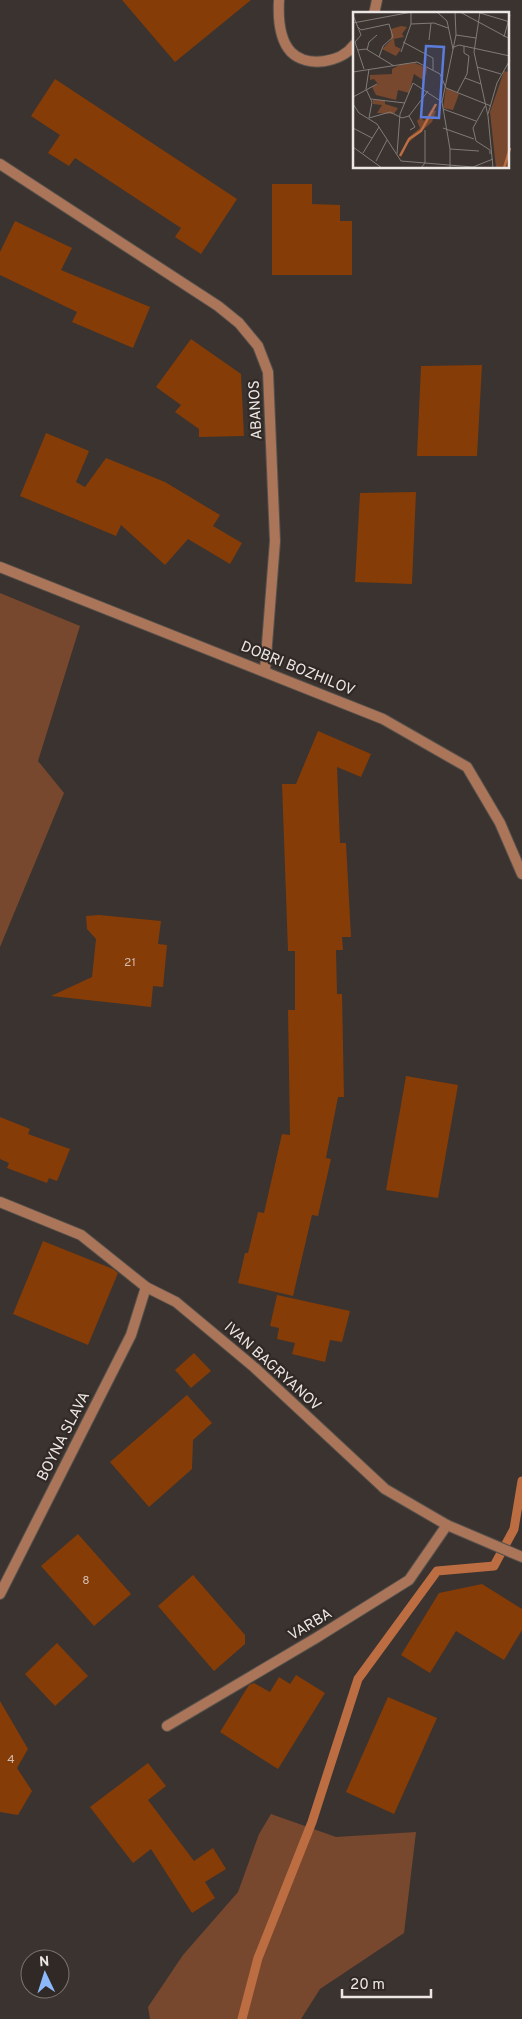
<svg xmlns="http://www.w3.org/2000/svg" width="522" height="2019" font-family="Overpass,sans-serif">
	<style>
		.green { fill: #77482e }
		.lines { fill: none; stroke-linecap: round; stroke-linejoin: round }
		.stream { stroke: #bc6d41; stroke-width: 9 }
		.building { fill: #863c07 }
		.lane-casing { stroke: #56504c; stroke-width: 12 }
		.street-casing { stroke: #56504c; stroke-width: 12 }
		.lane { stroke: #aa7558; stroke-width: 10 }
		.street { stroke: #aa7558; stroke-width: 10 }
		.labels { text-anchor: middle; stroke-width: 4.5; stroke-linejoin: round; paint-order: stroke }
		.number-label { font-size: 12px; fill: #d2bcae }
		.street-label { font-size: 15px; fill: #ece7e5; stroke: #302925 }
		.inset-river { fill: none; stroke: #bc6d41; stroke-width: 2.5 }
		.inset-road { fill: none; stroke: #817b78; stroke-width: 1 }
		.view { fill: #5b7cdc; fill-opacity: 0.15; stroke: #5b7cdc; stroke-width: 2.5 }
		.inset-edge { fill: none; stroke: #ece7e5; stroke-width: 2.5 }
	</style>
	<rect width="100%" height="100%" fill="#3a332f"/>
	<g class="green">
		<polygon points="0,593 80,626 38,761 64,793 0,947"/>
		<polygon points="271,1814 336,1837 416,1832 404,1933 320,1989 301,2019 150,2019 148,2007 183,1955 238,1892 259,1834"/>
	</g>
	<g class="lines">
		<polyline class="stream" points="242,2019 258,1958 312,1822 358,1679 437,1571 494,1566 514,1529 522,1481"/>
	</g>
	<g class="building">
		<polygon points="122,0 251,0 175,62"/>
		<polygon points="55,79 237,199 201,254 175,237 181,228 75,158 69,166 48,153 60,135 31,116"/>
		<polygon points="272,184 312,184 312,204 340,205 340,221 352,221 352,275 272,275"/>
		<polygon points="15,221 72,248 61,270 150,307 133,348 72,322 77,312 0,275 0,252"/>
		<polygon points="191,339 241,374 244,436 199,437 199,429 175,412 181,405 156,387"/>
		<polygon points="482,365 477,456 417,456 421,366"/>
		<polygon points="46,433 89,451 76,482 85,487 106,458 165,482 220,515 213,526 242,543 230,564 188,539 165,565 121,525 116,536 20,496"/>
		<polygon points="416,492 412,584 355,582 360,493"/>
		<polygon points="318,731 371,754 361,777 337,767 340,843 346,843 351,937 342,937 343,950 336,950 337,994 342,994 344,1097 338,1097 326,1158 331,1159 318,1216 312,1215 293,1296 238,1283 245,1253 248,1253 258,1212 264,1213 282,1134 290,1135 288,1010 295,1010 295,951 288,951 282,784 296,784"/>
		<polygon points="99,915 161,921 158,944 167,945 163,987 153,986 151,1007 51,996 92,977 96,939 87,929 86,916"/>
		<polygon points="406,1076 458,1085 438,1198 386,1190"/>
		<polygon points="0,1117 30,1129 28,1134 70,1149 57,1181 49,1178 47,1183 7,1168 9,1163 0,1159"/>
		<polygon points="43,1241 113,1269 118,1273 88,1345 13,1314"/>
		<polygon points="277,1295 350,1311 342,1342 330,1340 325,1362 292,1354 295,1343 277,1339 279,1328 270,1326"/>
		<polygon points="194,1353 211,1371 191,1388 175,1370"/>
		<polygon points="187,1395 212,1423 193,1440 192,1469 149,1507 110,1462"/>
		<polygon points="78,1534 131,1594 94,1626 41,1566"/>
		<polygon points="193,1575 245,1635 245,1644 214,1671 158,1606"/>
		<polygon points="482,1584 522,1609 522,1630 504,1660 456,1631 430,1673 401,1655 439,1593"/>
		<polygon points="57,1643 88,1676 55,1706 25,1674"/>
		<polygon points="296,1675 325,1693 278,1769 220,1732 249,1685 254,1683 270,1692 279,1677 290,1684"/>
		<polygon points="388,1697 437,1718 394,1814 346,1792"/>
		<polygon points="0,1701 28,1749 17,1768 32,1791 18,1815 0,1812"/>
		<polygon points="148,1763 166,1786 148,1800 194,1861 213,1848 226,1869 205,1882 215,1898 192,1913 151,1849 133,1863 90,1807"/>
	</g>
	<g class="lines">
		<g class="lane-casing">
			<g id="lane">
				<path d="M 279,0 C 278,17 279,39 291,52 C 307,68 341,63 354,45"/>
				<polyline points="374,14 377,0"/>
			</g>
		</g>
		<g class="street-casing">
			<g id="street">
				<polyline points="0,164 218,306 239,323 258,346 268,372 275,541 265,670"/>
				<polyline points="0,567 383,719 467,767 500,823 522,874"/>
				<polyline points="0,1202 81,1235 146,1287 176,1302 255,1368 385,1489 447,1525 522,1557"/>
				<polyline points="0,1594 131,1335 146,1287"/>
				<polyline points="167,1726 316,1638 409,1580 447,1525"/>
			</g>
		</g>
		<use href="#lane" class="lane"/>
		<use href="#street" class="street"/>
	</g>
	<g class="labels">
		<g class="number-label">
			<text x="130" y="966">21</text>
			<text x="86" y="1584">8</text>
			<text x="11" y="1763">4</text>
		</g>
		<g class="street-label">
			<text transform="translate(255 410) rotate(-93)" y="5">ABANOS</text>
			<text transform="translate(298 668) rotate(22)" y="5">DOBRI BOZHILOV</text>
			<text transform="translate(273 1366) rotate(42)" y="5">IVAN BAGRYANOV</text>
			<text transform="translate(63 1436) rotate(-63)" y="5">BOYNA SLAVA</text>
			<text transform="translate(310 1624) rotate(-31)" y="5">VARBA</text>
		</g>
	</g>
	<g transform="translate(353 12)">
		<rect width="156" height="156" fill="#3a332f"/>
		<path d="M 48,14 L 54,15 L 49,22 L 51,25 L 41,27 L 42,34 L 48,37 L 43,44 L 29,37 L 38,28 L 38,17 ZM 62,51 L 74,56 L 73,62 L 70,68 L 61,62 L 56,81 L 45,78 L 43,88 L 23,83 L 19,75 L 25,72 L 21,67 L 17,68 L 17,63 L 39,62 L 39,57 L 48,52 ZM 151,59 L 156,60 L 156,156 L 143,156 L 137,100 ZM 93,76 L 106,82 L 100,98 L 90,96 ZM 20,88 L 32,88 L 32,92 L 45,96 L 41,102 L 24,101 L 29,93 L 20,92 ZM 78,98 L 83,99 L 79,110 L 55,131 L 47,147 L 56,125 L 67,116 L 64,109 L 68,105 L 71,109 Z" fill="#77482e"/>
		<path class="inset-river" d="M 47,144 L 56,127 L 68,119 L 83,92M 151,156 L 157,136"/>
		<path class="inset-road" d="M 84,0 L 94,9 L 100,37M 107,0 L 157,27M 127,0 L 121,40 L 135,104 L 140,156M 127,1 L 157,10M 0,3 L 8,23 L 2,30 L 11,57M 0,11 L 59,0M 58,12 L 81,11 L 95,16M 5,15 L 8,18 L 36,12 L 40,25 L 30,34 L 26,45M 103,23 L 123,26M 151,25 L 157,3M 76,28 L 78,11M 50,30 L 80,46 L 80,58M 101,35 L 106,33 L 157,44M 5,38 L 13,37 L 41,54M 14,38 L 16,30 L 24,23M 48,40 L 58,12 L 58,0M 124,55 L 148,62M 0,60 L 64,50 L 87,62 L 93,76 L 138,94M 112,66 L 128,72M 13,77 L 19,90 L 16,106M 13,77 L 16,57M 104,81 L 114,62 L 116,44 L 111,41 L 111,34M 0,85 L 24,72M 18,87 L 52,91M 0,92 L 6,101 L 24,112 L 48,149 L 120,155 L 140,147M 132,94 L 120,116 L 123,129 L 137,138 L 137,142M 90,97 L 123,109M 135,102 L 144,71 L 157,48M 56,104 L 62,115 L 57,118M 16,106 L 37,100 L 49,106 L 56,104 L 75,79M 0,116 L 19,126M 90,116 L 121,127M 0,135 L 29,156M 97,137 L 126,139M 10,141 L 26,115M 44,142 L 47,102 L 60,71 L 89,90M 23,149 L 34,128M 68,156 L 72,151 L 72,118M 97,156 L 97,137 L 89,90 L 103,23 L 102,0"/>
		<path class="view" d="M 73,34 L 91,35 L 86,106 L 68,105 Z"/>
		<rect width="156" height="156" class="inset-edge"/>
	</g>
	<g transform="translate(45 1974) rotate(356)"><circle r="24" fill="#302925" stroke="#7b7572"/>
	<path d="M0-4L9 19L0 12L-9 19Z" fill="#8db9fc"/>
	<text y="-8" font-size="14" font-weight="bold" text-anchor="middle" fill="#ece7e5">N</text>
	</g>
	<path d="M342 1989v8h89v-8" fill="none" stroke="#ece7e5" stroke-width="2.5"/>
	<text x="350" y="1989" font-size="15" fill="#ece7e5" stroke="#302925" stroke-width="4" paint-order="stroke">20 m</text>
</svg>
